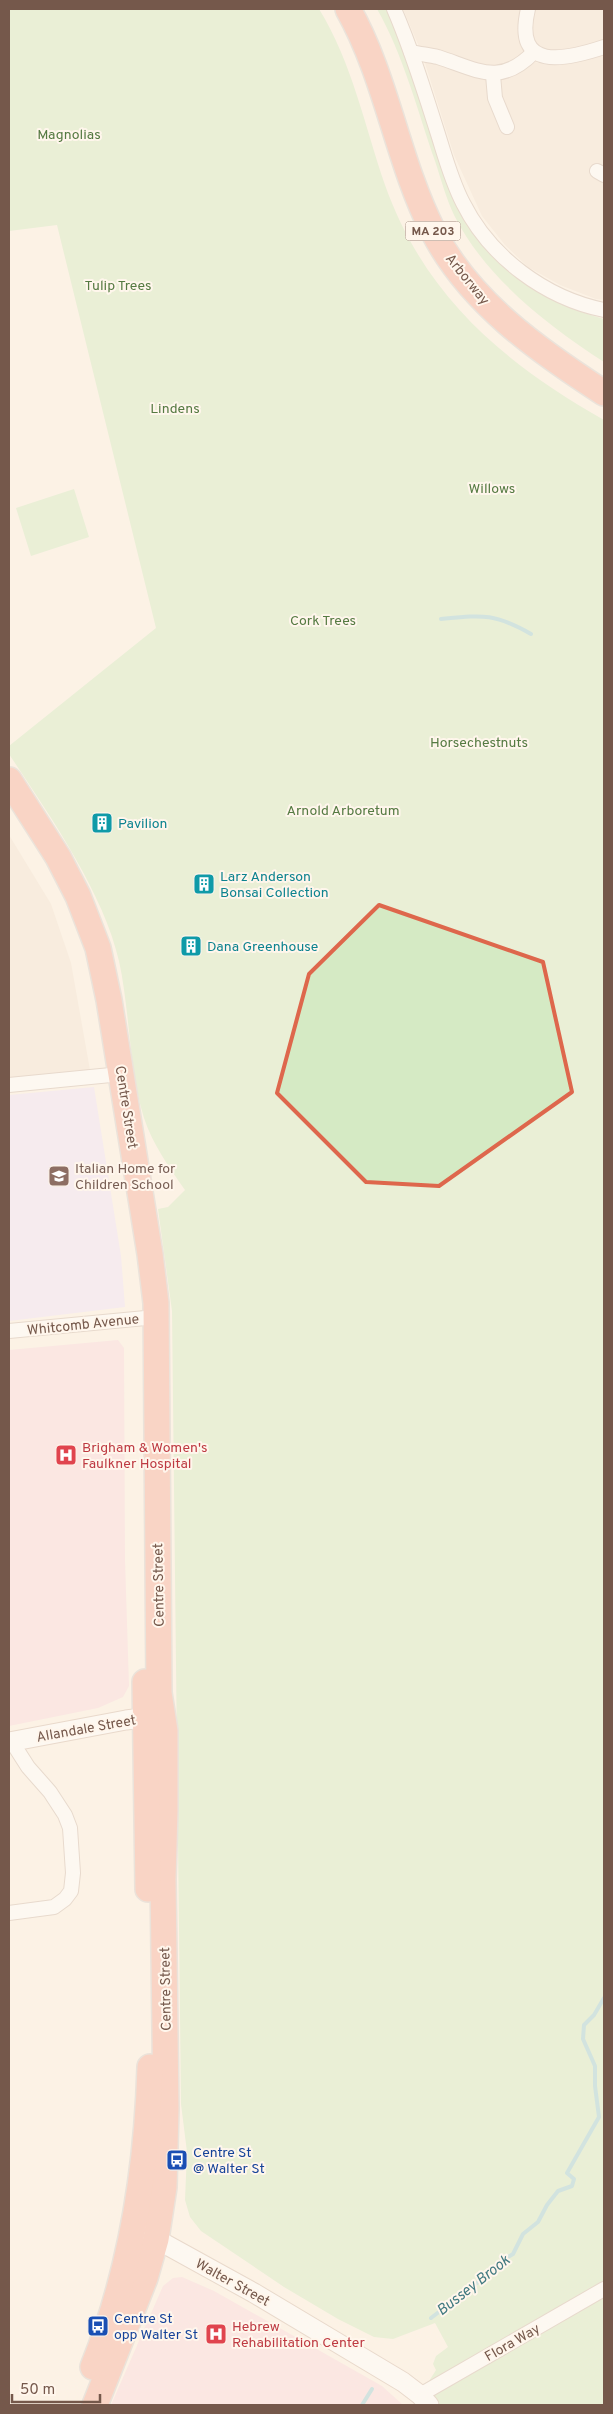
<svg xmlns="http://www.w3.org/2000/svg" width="613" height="2414" font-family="Overpass,sans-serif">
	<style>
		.residential { fill: #f4e4d4 }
		.education { fill: #efe2f8 }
		.medical { fill: #fad9de }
		.green { fill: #d5eac4 }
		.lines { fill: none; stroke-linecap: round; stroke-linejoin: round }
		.stream { stroke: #a0d1d7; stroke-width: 4 }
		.street-casing { stroke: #d0bcaf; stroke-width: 16 }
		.secondary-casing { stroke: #d3bbac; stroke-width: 21 }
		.highway-casing { stroke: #d8d0cd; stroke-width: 28 }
		.street { stroke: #fff; stroke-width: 14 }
		.secondary { stroke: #fff; stroke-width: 19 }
		.highway { stroke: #f5b09d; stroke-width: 25 }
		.marked { fill: none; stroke: #de674c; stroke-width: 4; stroke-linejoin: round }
		.labels { text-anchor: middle; stroke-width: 4; stroke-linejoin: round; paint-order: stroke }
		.shield { fill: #fff6ec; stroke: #9e877b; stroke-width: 1 }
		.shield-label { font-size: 12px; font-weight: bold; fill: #75584b }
		.park-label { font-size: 14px; fill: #557a42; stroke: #fff6ec }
		.street-label { font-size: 14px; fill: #75584b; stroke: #fff6ec }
		.culture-label { font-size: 14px; fill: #0d838f; stroke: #fff6ec; text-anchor: start }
		.education-label { font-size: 14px; fill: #785e54; stroke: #fff6ec; text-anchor: start }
		.health-label { font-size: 14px; fill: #be3a42; stroke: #fff6ec; text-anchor: start }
		.transit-label { font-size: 14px; fill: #164399; stroke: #fff6ec; text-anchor: start }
		.water-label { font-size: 15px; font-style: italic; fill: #417981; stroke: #fff6ec }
	</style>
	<rect width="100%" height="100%" fill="#fcf2e5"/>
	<g class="residential">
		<polygon points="403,9 604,9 604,42 583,49 544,54 491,71 420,49"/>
		<polygon points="604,52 604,300 596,299 560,285 528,267 505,245 482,216 454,155 424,60 512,76 535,62 546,65"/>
		<polygon points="9,835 51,904 71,963 90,1070 9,1078"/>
	</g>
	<polygon class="education" points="94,1087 121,1256 125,1307 9,1321 9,1095"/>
	<g class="medical">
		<polygon points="118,1340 124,1348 125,1560 129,1686 123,1697 98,1708 9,1726 9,1350"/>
		<polygon points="182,2277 214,2291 382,2386 403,2405 111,2405 163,2286 173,2278"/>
	</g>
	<g class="green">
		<path d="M 9,9 L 319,9 C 352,62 365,127 385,185 C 425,297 504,363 604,420 L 604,2405 L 414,2405 L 436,2370 L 433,2364 L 436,2356 L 448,2347 L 435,2323 L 393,2339 L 374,2337 L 338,2319 L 284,2287 L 201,2231 L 190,2217 L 185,2200 L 187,2152 L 181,2104 L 172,1311 L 158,1209 L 168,1207 L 185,1190 C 169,1167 153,1145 144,1118 C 129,1070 130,1011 119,961 C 103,891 48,813 9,754 L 9,746 L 156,628 L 57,225 L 9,231 Z"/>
		<path d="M 377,9 L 386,9 L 394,24 L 466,222 C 499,272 547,304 604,319 L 604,362 C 547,325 485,277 454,215 C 446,198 441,179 435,161 C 418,112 403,54 377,9 Z"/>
		<polygon points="74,489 89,537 31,556 16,508"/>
	</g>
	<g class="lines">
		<g class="stream">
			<path d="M 441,619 C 483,615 494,613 531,634"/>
			<polyline points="431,2318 490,2273 498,2263 513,2254 523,2234 538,2222 547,2205 558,2191 572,2186 574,2179 567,2173 599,2117 595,2086 595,2066 583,2039 584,2025 594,2015 604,1998"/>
			<polyline points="362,2405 372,2389"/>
		</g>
		<g class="street-casing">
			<g id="street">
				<path d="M 394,9 C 411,48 424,90 437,131 C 445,156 451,180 463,203 C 490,257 545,298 604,310"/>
				<path d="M 528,9 C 513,72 565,60 604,47"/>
				<path d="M 411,52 C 420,54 429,55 438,57 C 478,70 500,87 534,52"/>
				<polyline points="493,75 495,98 507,127"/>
				<polyline points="597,171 604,175"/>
				<polyline points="9,1085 121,1074"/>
				<polyline points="9,1331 156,1317"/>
				<polyline points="9,1913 54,1907 65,1899 71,1891 73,1873 70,1828 65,1815 50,1792 28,1767 12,1742"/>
				<polyline points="420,2395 604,2289"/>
			</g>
		</g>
		<g class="secondary-casing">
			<g id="secondary">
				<polyline points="9,1742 126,1720 158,1716"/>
				<polyline points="144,2234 156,2239 254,2293 403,2382 420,2395 429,2405"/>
			</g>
		</g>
		<g class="highway-casing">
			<g id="highway">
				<path d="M 348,9 C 387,78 397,160 433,231 C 469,302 539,351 604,393"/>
				<polyline points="9,780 58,857 78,896 98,948 109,1000 150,1254 156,1303 159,1693 165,1731 165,1810 163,1879 166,2109 164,2187 156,2239 145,2278 95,2405"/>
				<polyline points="145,1682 148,1889"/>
				<path d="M 93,2367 C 131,2272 147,2168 150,2067"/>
			</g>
		</g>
		<use href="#street" class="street"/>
		<use href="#secondary" class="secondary"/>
		<use href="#highway" class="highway"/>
	</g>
	<path d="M0 0H613V2414H0ZM 379,905 L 543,962 L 572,1092 L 439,1186 L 366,1182 L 277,1093 L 309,974 Z" fill="#fcf2e5" fill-opacity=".55" fill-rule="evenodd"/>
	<path class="marked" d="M 379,905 L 543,962 L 572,1092 L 439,1186 L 366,1182 L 277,1093 L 309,974 Z"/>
	<defs>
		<g id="building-square" transform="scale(1.125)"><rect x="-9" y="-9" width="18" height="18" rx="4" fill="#0f9aa8" stroke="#fff6ec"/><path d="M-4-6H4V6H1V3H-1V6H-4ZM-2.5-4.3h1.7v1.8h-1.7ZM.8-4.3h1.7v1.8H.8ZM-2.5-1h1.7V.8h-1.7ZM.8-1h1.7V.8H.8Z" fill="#fff"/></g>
		<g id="school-square" transform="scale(1.125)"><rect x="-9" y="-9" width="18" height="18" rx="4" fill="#8d6e63" stroke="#fff6ec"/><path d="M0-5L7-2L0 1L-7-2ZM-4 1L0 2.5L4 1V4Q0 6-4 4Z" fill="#fff"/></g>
		<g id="hospital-square" transform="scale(1.125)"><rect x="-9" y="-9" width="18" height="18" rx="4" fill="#e0444e" stroke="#fff6ec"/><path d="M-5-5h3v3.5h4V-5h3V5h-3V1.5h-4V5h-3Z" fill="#fff"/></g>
		<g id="bus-square" transform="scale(1.125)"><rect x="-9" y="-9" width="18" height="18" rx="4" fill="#1a4fb4" stroke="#fff6ec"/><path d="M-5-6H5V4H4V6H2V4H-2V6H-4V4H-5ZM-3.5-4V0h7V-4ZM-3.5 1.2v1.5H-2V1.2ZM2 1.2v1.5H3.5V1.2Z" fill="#fff"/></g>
	</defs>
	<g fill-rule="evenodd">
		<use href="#building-square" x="102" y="823"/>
		<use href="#building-square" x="204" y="884"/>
		<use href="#building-square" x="191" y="946"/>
		<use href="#school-square" x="59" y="1176"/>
		<use href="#hospital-square" x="66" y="1455"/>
		<use href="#bus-square" x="177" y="2160"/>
		<use href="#bus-square" x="98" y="2326"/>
		<use href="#hospital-square" x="216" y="2334"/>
	</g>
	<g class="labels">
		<rect class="shield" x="405.5" y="221.5" width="55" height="19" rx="4"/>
		<g class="shield-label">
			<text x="433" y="235">MA 203</text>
		</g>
		<g class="park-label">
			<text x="69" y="139">Magnolias</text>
			<text x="118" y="290">Tulip Trees</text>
			<text x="175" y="413">Lindens</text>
			<text x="492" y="493">Willows</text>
			<text x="323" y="625">Cork Trees</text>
			<text x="479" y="747">Horsechestnuts</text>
			<text x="343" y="815">Arnold Arboretum</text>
		</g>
		<g class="street-label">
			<text transform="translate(468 279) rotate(51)" y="5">Arborway</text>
			<text transform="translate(127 1107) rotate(81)" y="5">Centre Street</text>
			<text transform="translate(83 1324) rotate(-6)" y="5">Whitcomb Avenue</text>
			<text transform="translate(158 1585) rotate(-91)" y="5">Centre Street</text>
			<text transform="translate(86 1728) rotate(-10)" y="5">Allandale Street</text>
			<text transform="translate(165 1989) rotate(-91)" y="5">Centre Street</text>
			<text transform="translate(233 2282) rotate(29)" y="5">Walter Street</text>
			<text transform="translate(512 2342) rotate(-30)" y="5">Flora Way</text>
		</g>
		<g class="culture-label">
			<text x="118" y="828">Pavilion</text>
			<text x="220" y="881">Larz Anderson<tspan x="220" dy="16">Bonsai Collection</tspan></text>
			<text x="207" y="951">Dana Greenhouse</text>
		</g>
		<g class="education-label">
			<text x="75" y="1173">Italian Home for<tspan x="75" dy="16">Children School</tspan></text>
		</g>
		<g class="health-label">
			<text x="82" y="1452">Brigham &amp; Women's<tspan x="82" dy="16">Faulkner Hospital</tspan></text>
			<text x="232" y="2331">Hebrew<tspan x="232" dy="16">Rehabilitation Center</tspan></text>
		</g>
		<g class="transit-label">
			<text x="193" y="2157">Centre St<tspan x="193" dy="16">@ Walter St</tspan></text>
			<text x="114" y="2323">Centre St<tspan x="114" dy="16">opp Walter St</tspan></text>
		</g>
		<g class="water-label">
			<text transform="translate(473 2285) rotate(-38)" y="5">Bussey Brook</text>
		</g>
	</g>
	<rect width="613" height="2414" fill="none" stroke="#75584b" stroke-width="20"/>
	<path d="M12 2394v8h88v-8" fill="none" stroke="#75584b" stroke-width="2.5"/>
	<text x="20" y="2394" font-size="15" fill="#75584b" stroke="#fff6ec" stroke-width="4" paint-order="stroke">50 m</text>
</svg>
